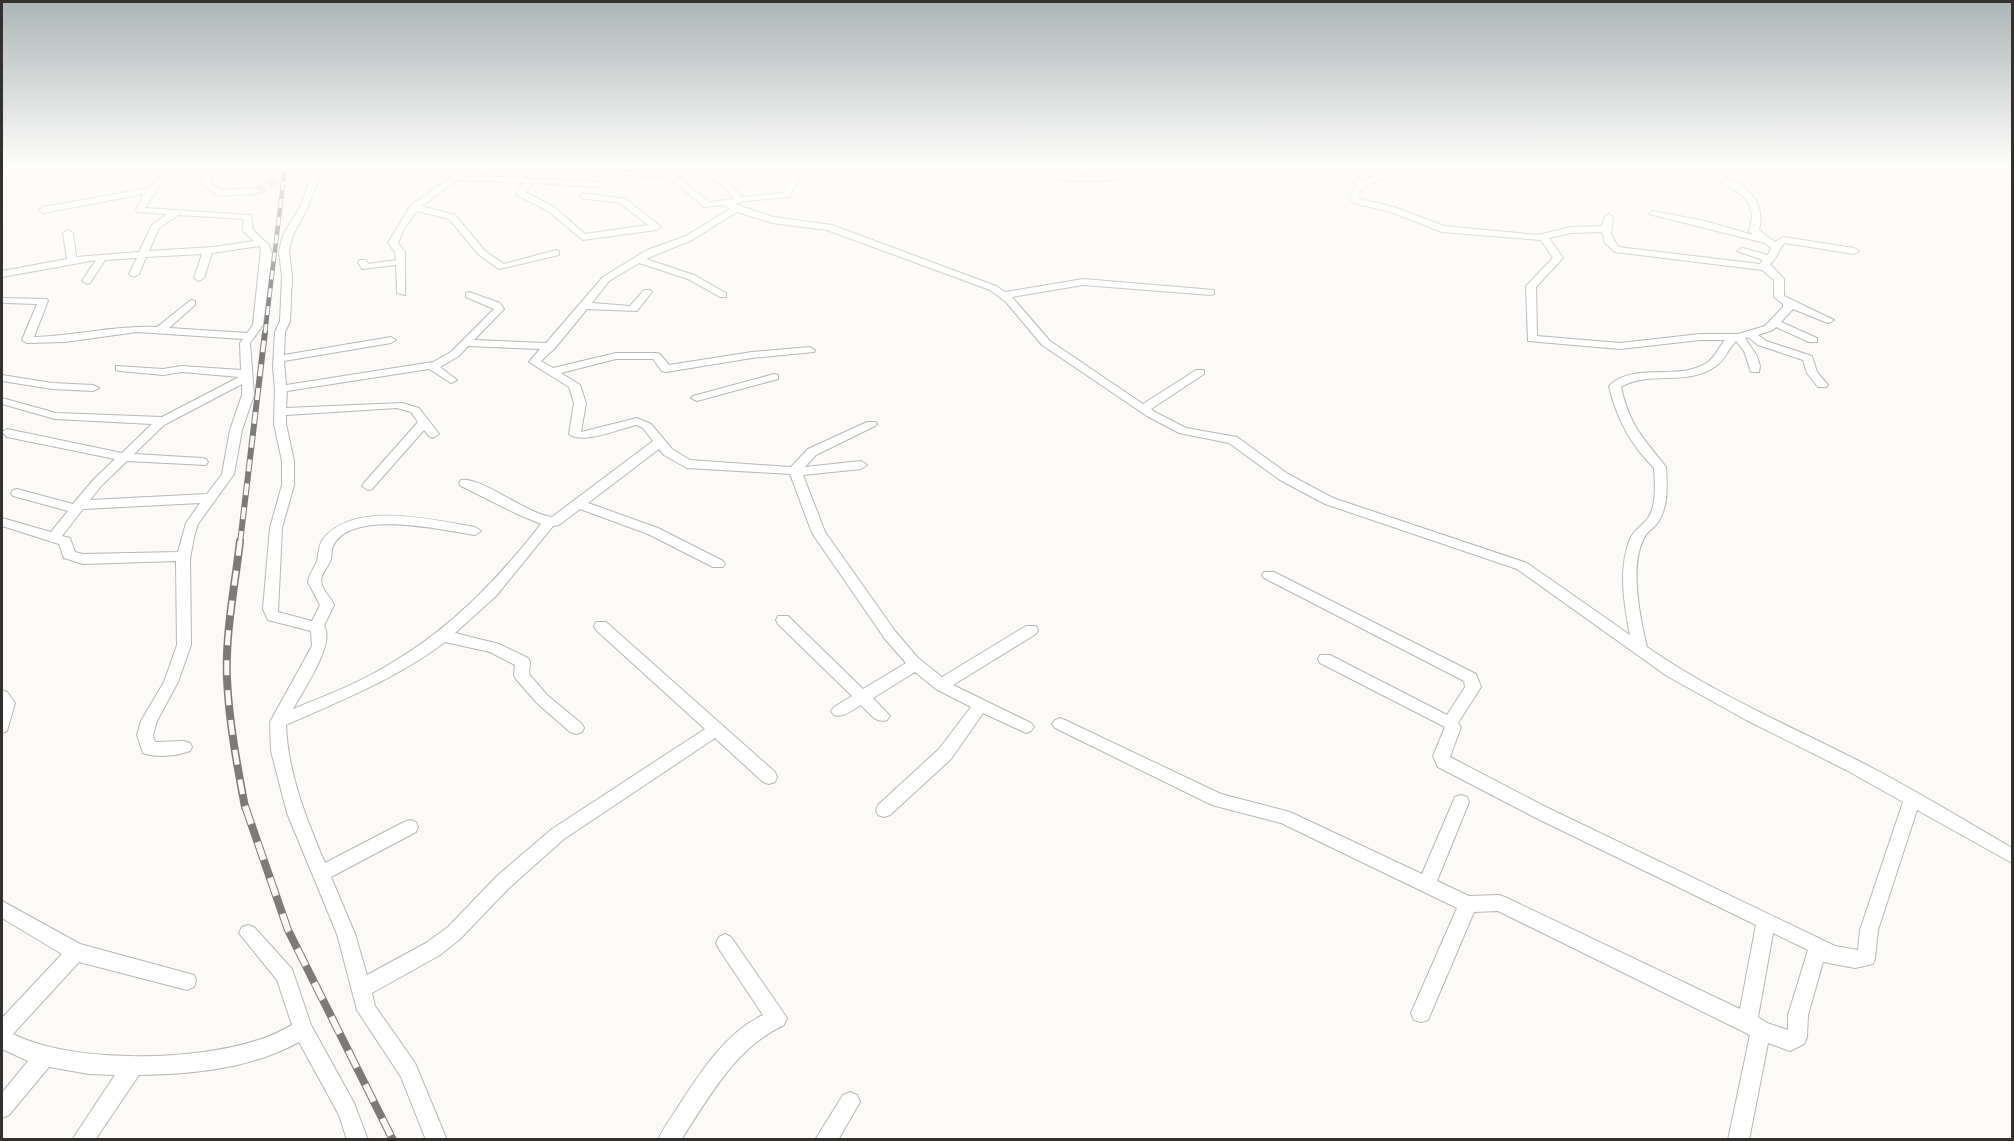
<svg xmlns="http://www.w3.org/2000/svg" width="2014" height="1141" font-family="'Alegreya Sans',sans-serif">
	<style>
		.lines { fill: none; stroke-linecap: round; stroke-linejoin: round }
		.minor-tunnel { stroke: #d4d2cf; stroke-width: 9; stroke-dasharray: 9 4.5; stroke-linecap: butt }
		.minor-casing { stroke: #b9b7b4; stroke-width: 2 }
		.minor { fill: #fff; fill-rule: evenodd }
		.rail-far3-casing { stroke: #7c7b79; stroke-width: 4.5 }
		.rail-far2-casing { stroke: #7c7b79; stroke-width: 6 }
		.rail-far1-casing { stroke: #7c7b79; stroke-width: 8 }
		.rail-casing { stroke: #7c7b79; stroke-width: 8 }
		.rail-far3 { stroke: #fcfaf7; stroke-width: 3; stroke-dasharray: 9; stroke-linecap: butt }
		.rail-far2 { stroke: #fcfaf7; stroke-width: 4; stroke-dasharray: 12; stroke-linecap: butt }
		.rail-far1 { stroke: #fcfaf7; stroke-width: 5; stroke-dasharray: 15; stroke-linecap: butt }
		.rail { stroke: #fcfaf7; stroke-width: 6; stroke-dasharray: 19; stroke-linecap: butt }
	</style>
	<rect width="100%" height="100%" fill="#fcfaf7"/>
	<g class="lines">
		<polyline class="minor-tunnel" points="256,191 301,167"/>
		<g class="minor-casing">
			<g id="minor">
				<path d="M 169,167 L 178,167 L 162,182 L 145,208 L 251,215 L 253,230 L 269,245 L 272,254 L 263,325 L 250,343 L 254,395 L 242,430 L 234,474 L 198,524 L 194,537 L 190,559 L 191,645 L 178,682 L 157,721 L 153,735 L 155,742 L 184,741 L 190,743 L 192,747 L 190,751 C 177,756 156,758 143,753 L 137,735 L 141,721 L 164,682 L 177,645 L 176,561 L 83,564 L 64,558 L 59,544 L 2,526 L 2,518 L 51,532 L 68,511 L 13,496 L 11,493 L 13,490 L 17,489 L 73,504 L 94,479 L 115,459 L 7,437 L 2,432 L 7,429 L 122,453 L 152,424 L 55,419 L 2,404 L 2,398 L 56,413 L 162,417 L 239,377 L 182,372 L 163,375 L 120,371 L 116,370 L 116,366 L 163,369 L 182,366 L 241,370 L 240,343 L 243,339 L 137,332 L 65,342 L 27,343 L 22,340 L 37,304 L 5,303 L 2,302 L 2,298 L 47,299 L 48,301 L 34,337 C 75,336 116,325 157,327 L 191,300 L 195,301 L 195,305 L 169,328 L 247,333 L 253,325 L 261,248 L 259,246 L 212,253 L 204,278 L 199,281 L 194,278 L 202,254 L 146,257 L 139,274 L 134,277 L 129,274 L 137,258 L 105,260 L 90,283 L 87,284 L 82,281 L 96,260 L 2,277 L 2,271 L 67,259 L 63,233 L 68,230 L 73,233 L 76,257 L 139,252 L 152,225 L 167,214 L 137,212 L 136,210 L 144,194 L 43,213 L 39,210 L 43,207 L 149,188 ZM 178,215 L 244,219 L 243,231 L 254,241 L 214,247 L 149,251 L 159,228 ZM 242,384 L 242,395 L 230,430 L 222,474 L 207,494 L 90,500 L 102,485 L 127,461 L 206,465 L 208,462 L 206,459 L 202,458 L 134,454 L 164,425 ZM 200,503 L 186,523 L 178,552 L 83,554 L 75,552 L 70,538 L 62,536 L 83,509 Z"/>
				<polygon points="211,167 219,167 210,176 211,184 221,190 256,188 260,191 256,194 219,196 203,185 202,176"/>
				<path d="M 315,167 L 323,167 L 308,207 L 293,235 L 289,251 L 292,277 L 290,321 L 285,332 L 284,355 L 391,337 L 396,340 L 391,343 L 284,361 L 286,385 L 433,362 L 451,352 L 494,309 L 466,297 L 466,293 L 469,292 L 500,303 L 504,309 L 474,340 L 546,343 L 603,277 L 647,250 L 686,236 L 730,209 L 723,205 L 704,207 L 668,177 L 621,175 L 618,175 L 618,171 L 673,173 L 709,202 L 734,199 C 721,180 706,174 685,170 L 685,167 C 709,167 727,177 741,197 L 783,193 C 790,180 794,167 810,167 L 803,173 L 789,197 L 746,201 L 735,204 L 773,217 L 832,225 L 996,286 L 1005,292 L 1083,279 L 1214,290 L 1214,294 L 1211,295 L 1083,285 L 1012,297 L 1050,341 L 1143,404 L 1196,370 L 1204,370 L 1204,374 L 1151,409 L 1155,412 L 1186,428 L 1237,437 L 1288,474 L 1333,498 L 1527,563 L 1630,635 C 1624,605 1618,568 1630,539 C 1634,530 1642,526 1648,518 C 1657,504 1655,484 1654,468 C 1631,445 1616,418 1609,386 C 1634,361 1680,382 1708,362 C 1715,357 1719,347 1725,340 L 1700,340 L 1620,349 L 1528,341 L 1526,286 L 1553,258 L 1541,240 L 1442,232 L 1388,211 L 1353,203 L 1350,194 L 1358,184 L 1332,167 L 1341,167 L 1363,181 L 1386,170 L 1392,170 L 1392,174 L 1366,186 L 1358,194 L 1360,199 L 1394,207 L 1444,226 L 1538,235 L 1571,227 L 1602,226 L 1605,217 L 1609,214 L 1613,217 L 1611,234 L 1618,247 L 1760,264 L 1763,260 L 1737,251 L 1742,248 L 1768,255 L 1771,248 L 1765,243 L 1649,214 L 1653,211 L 1705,221 L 1753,235 L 1749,231 C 1763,188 1719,190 1699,167 L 1707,167 C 1717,177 1729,177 1741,185 C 1757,196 1764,212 1759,230 L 1775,242 L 1783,237 L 1854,248 L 1859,251 L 1854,254 L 1785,243 C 1778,249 1778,258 1770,264 L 1784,279 L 1784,296 L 1834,320 L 1829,323 L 1825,322 L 1793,309 L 1781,322 L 1817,338 L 1817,342 L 1809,342 L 1776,327 L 1773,330 L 1758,335 L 1766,341 L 1812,356 L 1817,372 L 1828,385 L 1826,387 L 1818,387 L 1807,373 L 1803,360 L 1758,345 L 1748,337 L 1745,338 L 1757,356 L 1760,366 L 1759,372 L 1751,372 L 1744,351 L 1736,341 C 1728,349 1725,360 1716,366 C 1688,387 1648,370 1621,387 C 1630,427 1643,437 1666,467 C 1667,487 1669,508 1656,525 C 1652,529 1646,533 1644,538 C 1629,566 1640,618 1647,647 C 1713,693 1786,724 1857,760 C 1910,787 1961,818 2012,848 L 2012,863 L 1917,810 L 1878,930 L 1875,958 L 1873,964 L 1855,968 L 1823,962 L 1808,1015 L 1807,1037 L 1804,1044 L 1790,1051 L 1768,1043 L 1749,1140 L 1728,1140 L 1750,1035 L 1498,911 L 1474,912 L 1428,1020 L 1421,1022 L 1414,1020 L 1411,1013 L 1457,908 L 1281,823 L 1212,805 L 1055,728 L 1052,724 L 1055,720 L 1060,718 L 1065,720 L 1221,794 L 1290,812 L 1422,874 L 1455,797 L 1461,795 L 1467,797 L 1469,802 L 1437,881 L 1469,896 L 1499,895 L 1505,897 L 1740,1009 L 1756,925 L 1534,817 L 1438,767 L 1433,756 L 1445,727 L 1320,663 L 1318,659 L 1320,655 L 1330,655 L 1447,715 L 1465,687 L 1464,681 L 1264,578 L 1262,575 L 1264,572 L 1274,572 L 1476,674 L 1481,687 L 1458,723 L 1461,727 L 1450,757 L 1546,807 L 1835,946 L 1858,950 L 1860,930 L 1903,802 L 1846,770 L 1746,720 L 1667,676 L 1517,569 L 1325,504 L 1280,480 L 1229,443 L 1179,433 L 1147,416 L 1042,345 L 1006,302 L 990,290 L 827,230 L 772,223 L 737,212 L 692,240 L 646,259 L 694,275 L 726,293 L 726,297 L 720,297 L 688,279 L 639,263 L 609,281 L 592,303 L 630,306 L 644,290 L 650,290 L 652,292 L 637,311 L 587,309 L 555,348 L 541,361 L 553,368 L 616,353 L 656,353 L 660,354 L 669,365 L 752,352 L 810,347 L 815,350 L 814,352 L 752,358 L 666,372 L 662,371 L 653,359 L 616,359 L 561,373 L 580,385 L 586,403 L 581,432 L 637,418 L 651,424 L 672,449 L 690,460 L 791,467 L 808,449 L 867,422 L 875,422 L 877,424 L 875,426 L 816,455 L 805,467 L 861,461 L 867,465 L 861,469 L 803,475 L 825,532 L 895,631 L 918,658 L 942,677 L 1026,626 L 1036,626 L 1038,630 L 1036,634 L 953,685 L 1031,723 L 1034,727 L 1031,731 L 1026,733 L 983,713 L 951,759 L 890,815 L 884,817 L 878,815 L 876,810 L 878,805 L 939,749 L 971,707 L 936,689 L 915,672 L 873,698 L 890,716 L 887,720 C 876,724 869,713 861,705 C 852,710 844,718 834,715 L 831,711 L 834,707 L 852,696 L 778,624 L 776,620 L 778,616 L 788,616 L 863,689 L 906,663 L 885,639 L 812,533 L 790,474 L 687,468 L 664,455 L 659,449 L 588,503 L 658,528 L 723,561 L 725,564 L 723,567 L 713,567 L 648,534 L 580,509 L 559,525 L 553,526 L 496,596 L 455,633 L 499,644 L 528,658 L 530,662 L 529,674 L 547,695 L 582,724 L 584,728 L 582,732 L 576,734 L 570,732 L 537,703 L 516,679 L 514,675 L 515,665 L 490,652 L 445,642 C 396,679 342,700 286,725 C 288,774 306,818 325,863 L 404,822 L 410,820 L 416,822 L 418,827 L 416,832 L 331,877 L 355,934 L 367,975 L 426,943 L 448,927 L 497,876 L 552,829 L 705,729 L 596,630 L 594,626 L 596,622 L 606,622 L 775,772 L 777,777 L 775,782 L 769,784 L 763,782 L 715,738 L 564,839 L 509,888 L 460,939 L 440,955 L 372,993 L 375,1006 L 415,1063 L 447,1140 L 426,1140 L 401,1077 L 357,1010 L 337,934 L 287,813 L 271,751 L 270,722 L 312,646 L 311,631 L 268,620 L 263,609 L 270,528 L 282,485 L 282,461 L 274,424 L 275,389 L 273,367 L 275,332 L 280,321 L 282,277 L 279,251 L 283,235 L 300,207 ZM 1602,232 L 1605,243 L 1615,252 L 1762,270 L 1774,280 L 1774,297 L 1783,304 L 1783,307 L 1765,326 L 1738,334 L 1700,334 L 1620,343 L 1537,336 L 1536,287 L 1563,258 L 1549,238 L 1571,233 ZM 468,346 L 540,349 L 529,362 L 569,387 L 574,403 L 569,434 C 581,445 620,429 636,425 L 643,428 L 653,441 L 552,517 C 526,514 481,476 461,480 L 459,483 L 461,486 L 517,514 L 541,524 C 499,578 452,627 393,662 C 362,682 327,695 293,709 C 302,692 336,643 324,626 L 334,605 C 330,595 318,588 322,576 C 324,570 329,566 331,559 C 332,555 331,550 333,546 C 351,508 443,530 475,535 L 481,531 L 475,527 C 433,520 354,500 323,539 C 318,546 319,553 317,561 C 314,569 309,574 308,582 L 320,605 L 312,621 L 278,612 L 282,528 L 294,485 L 294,461 L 286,424 L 286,415 L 397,408 L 411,412 L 418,422 L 364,483 L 362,486 L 368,490 L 372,489 L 424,430 L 429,436 L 433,438 L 439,434 L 419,408 L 402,403 L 286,408 L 287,391 L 429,369 L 451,383 L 457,380 L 440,367 L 459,356 ZM 1773,933 L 1808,950 L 1788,1015 L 1788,1030 L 1767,1023 L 1758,1017 Z"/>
				<polygon points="466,167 475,167 465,175 602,182 603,184 599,187 534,183 525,192 554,207 585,234 648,225 620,203 580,198 579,196 583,193 626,199 661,227 656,230 583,240 548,211 517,195 517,191 525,183 457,180 422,206 455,215 485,251 504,264 556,250 559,251 559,255 499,269 479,255 449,219 417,211 404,229 398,243 405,252 405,295 397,293 396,265 362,269 358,262 360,260 366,260 368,264 396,260 395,252 388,243 411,205"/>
				<polygon points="915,167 923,167 933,176 926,178"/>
				<path d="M 1021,167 C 1040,165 1064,176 1086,176 C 1108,176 1131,165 1151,167 C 1124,186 1048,186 1021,167 Z"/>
				<polygon points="774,374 778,375 778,379 697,401 691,398 693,396"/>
				<polygon points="2,375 52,383 93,385 99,388 93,391 52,389 2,381"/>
				<polygon points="2,690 7,692 15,703 7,731 2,733"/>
				<path d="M 2,901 L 80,944 L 194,975 L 196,981 L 194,987 L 187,990 L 79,962 L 13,1034 C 73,1064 195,1061 258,1040 C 270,1037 281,1031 292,1025 L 277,980 L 239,933 L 242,927 L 248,925 L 254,927 L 292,969 L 311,1025 L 354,1103 L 368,1140 L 347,1140 L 339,1115 L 299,1042 C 250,1069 194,1074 139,1075 L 95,1140 L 72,1140 L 115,1075 L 89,1074 L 49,1067 L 9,1115 L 2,1118 L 2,1093 L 28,1061 L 2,1049 L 2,1018 L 62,954 L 2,918 Z"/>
				<path d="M 725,934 L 731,937 L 787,1018 L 784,1025 C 735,1048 710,1096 681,1140 L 658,1140 C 663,1128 671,1118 678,1107 C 700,1073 725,1033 763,1015 L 719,949 L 716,943 L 719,937 Z"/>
				<polygon points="850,1092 857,1095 860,1102 838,1140 815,1140 843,1095"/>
			</g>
		</g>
		<use href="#minor" class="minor"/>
		<g class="rail-far3-casing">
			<polyline id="rail-far3" points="265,333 285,167"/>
		</g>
		<g class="rail-far2-casing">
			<polyline id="rail-far2" points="240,543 265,332"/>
		</g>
		<g class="rail-far1-casing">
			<path id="rail-far1" d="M 240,541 C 235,586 225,633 227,679 C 229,722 237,765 245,807"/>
		</g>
		<g class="rail-casing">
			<polyline id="rail" points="245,806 288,930 393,1140"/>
		</g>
		<use href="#rail-far3" class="rail-far3"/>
		<use href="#rail-far2" class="rail-far2"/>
		<use href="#rail-far1" class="rail-far1"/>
		<use href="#rail" class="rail"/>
	</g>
	<linearGradient id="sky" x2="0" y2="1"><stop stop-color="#abb6b6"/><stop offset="0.51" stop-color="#fefdfb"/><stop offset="1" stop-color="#fefdfb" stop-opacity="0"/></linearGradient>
	<rect width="2014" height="326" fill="url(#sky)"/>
	<rect width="2014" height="1141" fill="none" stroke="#323130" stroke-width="6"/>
</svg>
